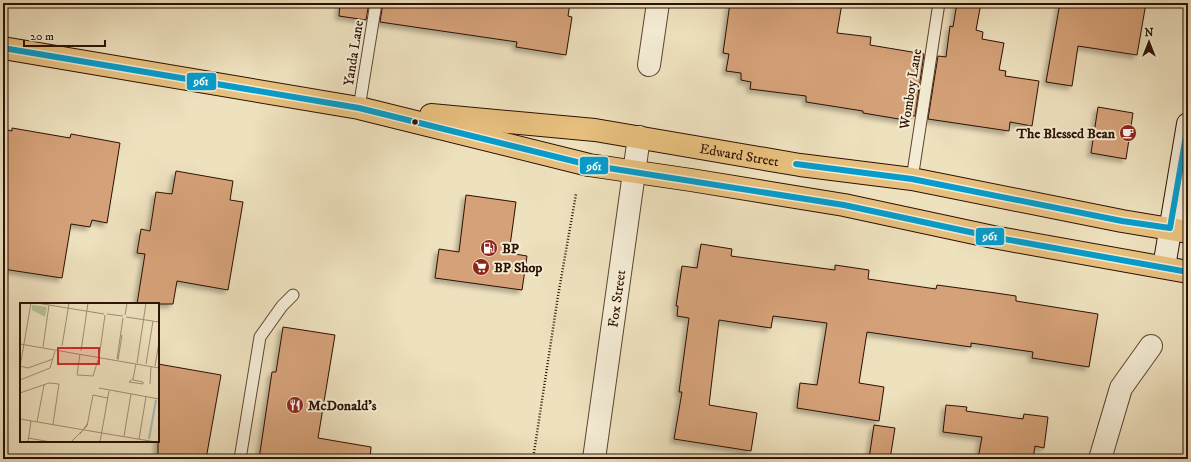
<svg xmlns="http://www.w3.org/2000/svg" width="1191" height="462" font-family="'IM FELL DW Pica',serif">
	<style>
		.building { fill: #d5a178; stroke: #2c1102; filter: url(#shadow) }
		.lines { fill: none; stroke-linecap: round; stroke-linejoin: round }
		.lane-casing { stroke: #5c4531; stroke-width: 13 }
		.street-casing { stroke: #5c4531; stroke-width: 24 }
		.secondary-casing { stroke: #2c1102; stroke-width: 24 }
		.highway-casing { stroke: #2c1102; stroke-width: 24 }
		.path { stroke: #2c1102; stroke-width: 2.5; stroke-dasharray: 1 2; stroke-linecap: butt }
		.lane { stroke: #f4ecd5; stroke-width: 11 }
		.street { stroke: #f4ecd5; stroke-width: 22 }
		.secondary { stroke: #f4ecd5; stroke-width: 22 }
		.highway { stroke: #e7c07f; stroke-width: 22 }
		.bus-1-casing { stroke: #f4ecd5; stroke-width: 9 }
		.bus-1 { stroke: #079ccb; stroke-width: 6 }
		.bus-dot { fill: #2c1102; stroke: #f4ecd5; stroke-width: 1.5 }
		.labels { text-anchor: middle; stroke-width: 4; stroke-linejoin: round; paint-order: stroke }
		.street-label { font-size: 14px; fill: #2c1102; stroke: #f4ecd5 }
		.poi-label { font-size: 14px; font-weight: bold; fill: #2c1102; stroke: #f4ecd5; text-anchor: start }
		.inset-river { fill: none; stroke: #9dbbbb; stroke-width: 2 }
		.inset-road { fill: none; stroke: #a08e73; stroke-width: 1 }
		.view { fill: #d62828; fill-opacity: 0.15; stroke: #d62828; stroke-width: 2 }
		.inset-edge { fill: none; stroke: #2c1102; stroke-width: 2 }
		.line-badge { stroke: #f4ecd5; stroke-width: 1.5 }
		.badge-label { font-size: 11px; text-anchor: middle; font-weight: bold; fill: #fff }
	</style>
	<defs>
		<filter id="shadow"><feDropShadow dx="-3.5" dy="3.5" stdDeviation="2" flood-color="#0004"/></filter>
	</defs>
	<rect width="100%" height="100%" fill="#eee1be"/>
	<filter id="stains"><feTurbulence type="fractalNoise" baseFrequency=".005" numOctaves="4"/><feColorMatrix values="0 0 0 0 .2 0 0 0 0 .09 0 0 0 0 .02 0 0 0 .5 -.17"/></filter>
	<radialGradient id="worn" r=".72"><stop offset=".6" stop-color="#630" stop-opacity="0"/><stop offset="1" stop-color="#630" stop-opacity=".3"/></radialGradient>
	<g class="building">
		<polygon points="340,3 369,3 366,20 339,16"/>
		<polygon points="383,3 570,3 568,16 572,17 566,55 516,47 517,42 380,22"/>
		<polygon points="730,3 842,3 837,33 871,37 870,45 924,54 915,116 906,115 905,120 863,113 863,111 806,102 806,96 750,89 751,82 741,80 741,73 726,71 729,54 723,53"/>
		<polygon points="957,3 981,3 976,30 983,32 982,39 1004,43 999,70 1006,71 1005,76 1039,81 1032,126 1010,122 1009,131 928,119 938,56 946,57 950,26 953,27"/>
		<polygon points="1060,3 1146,3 1137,55 1078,46 1072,86 1046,82"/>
		<polygon points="1098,107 1133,113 1126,159 1091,153"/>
		<polygon points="12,128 70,138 71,134 120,143 107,223 92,220 90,227 71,224 62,278 3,269 3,129 12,131"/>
		<polygon points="176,171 233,181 230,200 243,202 228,290 177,281 173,304 137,304 145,254 137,253 141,229 150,231 156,192 172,194"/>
		<polygon points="466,195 516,202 509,253 527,256 522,290 435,278 439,249 459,252"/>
		<polygon points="701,244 732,249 731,256 835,270 835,265 869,270 868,279 936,289 937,285 996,293 1016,296 1016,301 1098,314 1089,367 1032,358 1033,352 971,343 971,347 867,332 859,383 884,387 879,421 797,408 800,383 817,385 827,323 773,316 771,328 719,320 709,405 757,413 751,451 674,439 682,392 679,392 689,318 677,316 678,306 676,306 682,266 697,268"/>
		<polygon points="283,327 335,335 318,438 371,447 370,459 259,459 272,372 276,372"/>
		<polygon points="158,364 221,375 206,459 158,459"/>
		<polygon points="946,405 967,407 966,411 1023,419 1024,414 1048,417 1044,448 1035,446 1033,459 978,459 982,437 943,432"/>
		<polygon points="874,425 895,428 890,459 869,459"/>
	</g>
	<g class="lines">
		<g class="lane-casing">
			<g id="lane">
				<polyline points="359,108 376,3"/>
				<polyline points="912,179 939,3"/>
				<polyline points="240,459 260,337 282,306 293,295"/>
			</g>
		</g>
		<g class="street-casing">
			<g id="street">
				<polyline points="649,65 658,3"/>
				<path id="s1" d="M 594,459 L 639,137"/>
				<polyline points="1100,459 1121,388 1151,346"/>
			</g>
		</g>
		<g class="secondary-casing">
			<polyline id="secondary" points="1164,267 1188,124"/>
		</g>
		<g class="highway-casing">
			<g id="highway">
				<polyline points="3,48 359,108 589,165 691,180 844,205 993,237 1188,272"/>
				<path id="s2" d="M 431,115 L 595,130 L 800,165 L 912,179 L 1122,221 L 1188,232"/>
			</g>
		</g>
		<polyline class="path" points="533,459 558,296 576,194"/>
		<use href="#lane" class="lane"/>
		<use href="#street" class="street"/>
		<use href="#secondary" class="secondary"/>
		<use href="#highway" class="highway"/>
		<g class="bus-1-casing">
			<g id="bus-1">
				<polyline points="3,48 359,108 589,165 844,205 993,237 1188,272"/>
				<polyline points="796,164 912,179 1122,221 1170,228 1188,124"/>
			</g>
		</g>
		<use href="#bus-1" class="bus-1"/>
	</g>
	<defs>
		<g id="cafe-disc" transform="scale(0.9)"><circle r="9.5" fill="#8f2418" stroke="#f4ecd5"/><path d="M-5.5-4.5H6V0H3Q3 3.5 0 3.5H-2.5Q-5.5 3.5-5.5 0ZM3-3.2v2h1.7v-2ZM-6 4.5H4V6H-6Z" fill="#fff"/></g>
		<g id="fuel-disc" transform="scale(0.9)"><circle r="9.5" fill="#8f2418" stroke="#f4ecd5"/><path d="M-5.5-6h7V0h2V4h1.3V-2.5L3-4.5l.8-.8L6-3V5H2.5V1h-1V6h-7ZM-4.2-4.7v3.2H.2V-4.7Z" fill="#fff"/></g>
		<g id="supermarket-disc" transform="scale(0.9)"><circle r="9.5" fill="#8f2418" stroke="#f4ecd5"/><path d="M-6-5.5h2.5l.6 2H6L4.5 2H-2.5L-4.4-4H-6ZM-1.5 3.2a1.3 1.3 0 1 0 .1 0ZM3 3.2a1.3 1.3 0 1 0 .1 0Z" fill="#fff"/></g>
		<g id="restaurant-disc" transform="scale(0.9)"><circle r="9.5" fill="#8f2418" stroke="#f4ecd5"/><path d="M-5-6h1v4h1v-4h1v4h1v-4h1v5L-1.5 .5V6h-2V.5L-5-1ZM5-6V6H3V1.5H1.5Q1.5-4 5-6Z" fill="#fff"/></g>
	</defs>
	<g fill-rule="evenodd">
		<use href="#cafe-disc" x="1128" y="133"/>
		<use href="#fuel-disc" x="489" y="248"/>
		<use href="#supermarket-disc" x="481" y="267"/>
		<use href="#restaurant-disc" x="295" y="405"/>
	</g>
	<circle class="bus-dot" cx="415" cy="122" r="3.5"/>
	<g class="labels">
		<g class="street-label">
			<text transform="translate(353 53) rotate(-81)" y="5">Yanda Lane</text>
			<text transform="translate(910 89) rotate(-81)" y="5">Womboy Lane</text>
			<text dy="5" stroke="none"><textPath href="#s2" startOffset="311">Edward Street</textPath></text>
			<text dy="5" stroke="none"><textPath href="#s1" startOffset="162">Fox Street</textPath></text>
		</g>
		<g class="poi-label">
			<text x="1115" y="138" text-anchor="end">The Blessed Bean</text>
			<text x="502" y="253">BP</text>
			<text x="494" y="272">BP Shop</text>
			<text x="308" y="410">McDonald's</text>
		</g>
	</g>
	<g transform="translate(20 303)">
		<rect width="139" height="139" fill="#eee1be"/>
		<path d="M 12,2 L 27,4 L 25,14 L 12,7 Z" fill="#b5c394"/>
		<path class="inset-river" d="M 129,136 L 136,97"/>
		<path class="inset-road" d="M 17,0 L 84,11M 87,11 L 103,13M 105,12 L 107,0M 106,14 L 139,19M 0,41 L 139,65M 42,43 L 49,0M 23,44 L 29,2M 61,48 L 68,0M 60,51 L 57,72 L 73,73 L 78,57M 79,55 L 85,12M 97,56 L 103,15M 98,57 L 102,32M 117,60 L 126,0M 126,61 L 133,18M 0,63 L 8,65 L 33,56M 135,63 L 139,39M 0,64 L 11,0M 0,77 L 30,65 L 35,48M 113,77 L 123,79 L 123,81 L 109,79 L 113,76 L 116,61M 130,81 L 131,64M 79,85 L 139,96M 0,90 L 29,80 L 39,81 L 33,121M 0,116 L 82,130M 17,119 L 24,82M 82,130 L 136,139M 60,131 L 68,120M 104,133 L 111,91M 8,135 L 31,139M 119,136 L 126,94M 8,139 L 11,118M 51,139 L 67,123 L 73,92 L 88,95M 80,139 L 89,88"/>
		<path class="view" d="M 38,45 L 79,45 L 79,61 L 38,61 Z"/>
		<rect width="139" height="139" class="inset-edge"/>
	</g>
	<g class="line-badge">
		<rect x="186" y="72" width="31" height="19" rx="4" fill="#079ccb"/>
		<rect x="579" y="156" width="30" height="19" rx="4" fill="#079ccb"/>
		<rect x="975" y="227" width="30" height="19" rx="4" fill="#079ccb"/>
	</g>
	<g class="badge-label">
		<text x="201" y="85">961</text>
		<text x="594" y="170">961</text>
		<text x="990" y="240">961</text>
	</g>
	<rect width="1191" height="462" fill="none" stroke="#eee1be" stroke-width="16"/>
	<rect x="4" y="4" width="1183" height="454" fill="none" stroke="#2c1102" stroke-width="2"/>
	<rect x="8" y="8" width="1175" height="446" fill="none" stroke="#2c1102"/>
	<g transform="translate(1149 42)" stroke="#f4ecd5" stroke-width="3" paint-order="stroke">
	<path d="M0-3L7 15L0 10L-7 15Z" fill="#2c1102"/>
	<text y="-6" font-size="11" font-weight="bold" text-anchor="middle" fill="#2c1102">N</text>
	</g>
	<path d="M24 40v6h81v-6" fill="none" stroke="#2c1102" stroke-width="2"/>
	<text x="30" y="40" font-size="12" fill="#2c1102" stroke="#f4ecd5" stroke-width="3" paint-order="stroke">20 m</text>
	<rect width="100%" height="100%" filter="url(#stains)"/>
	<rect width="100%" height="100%" fill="url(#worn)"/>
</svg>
